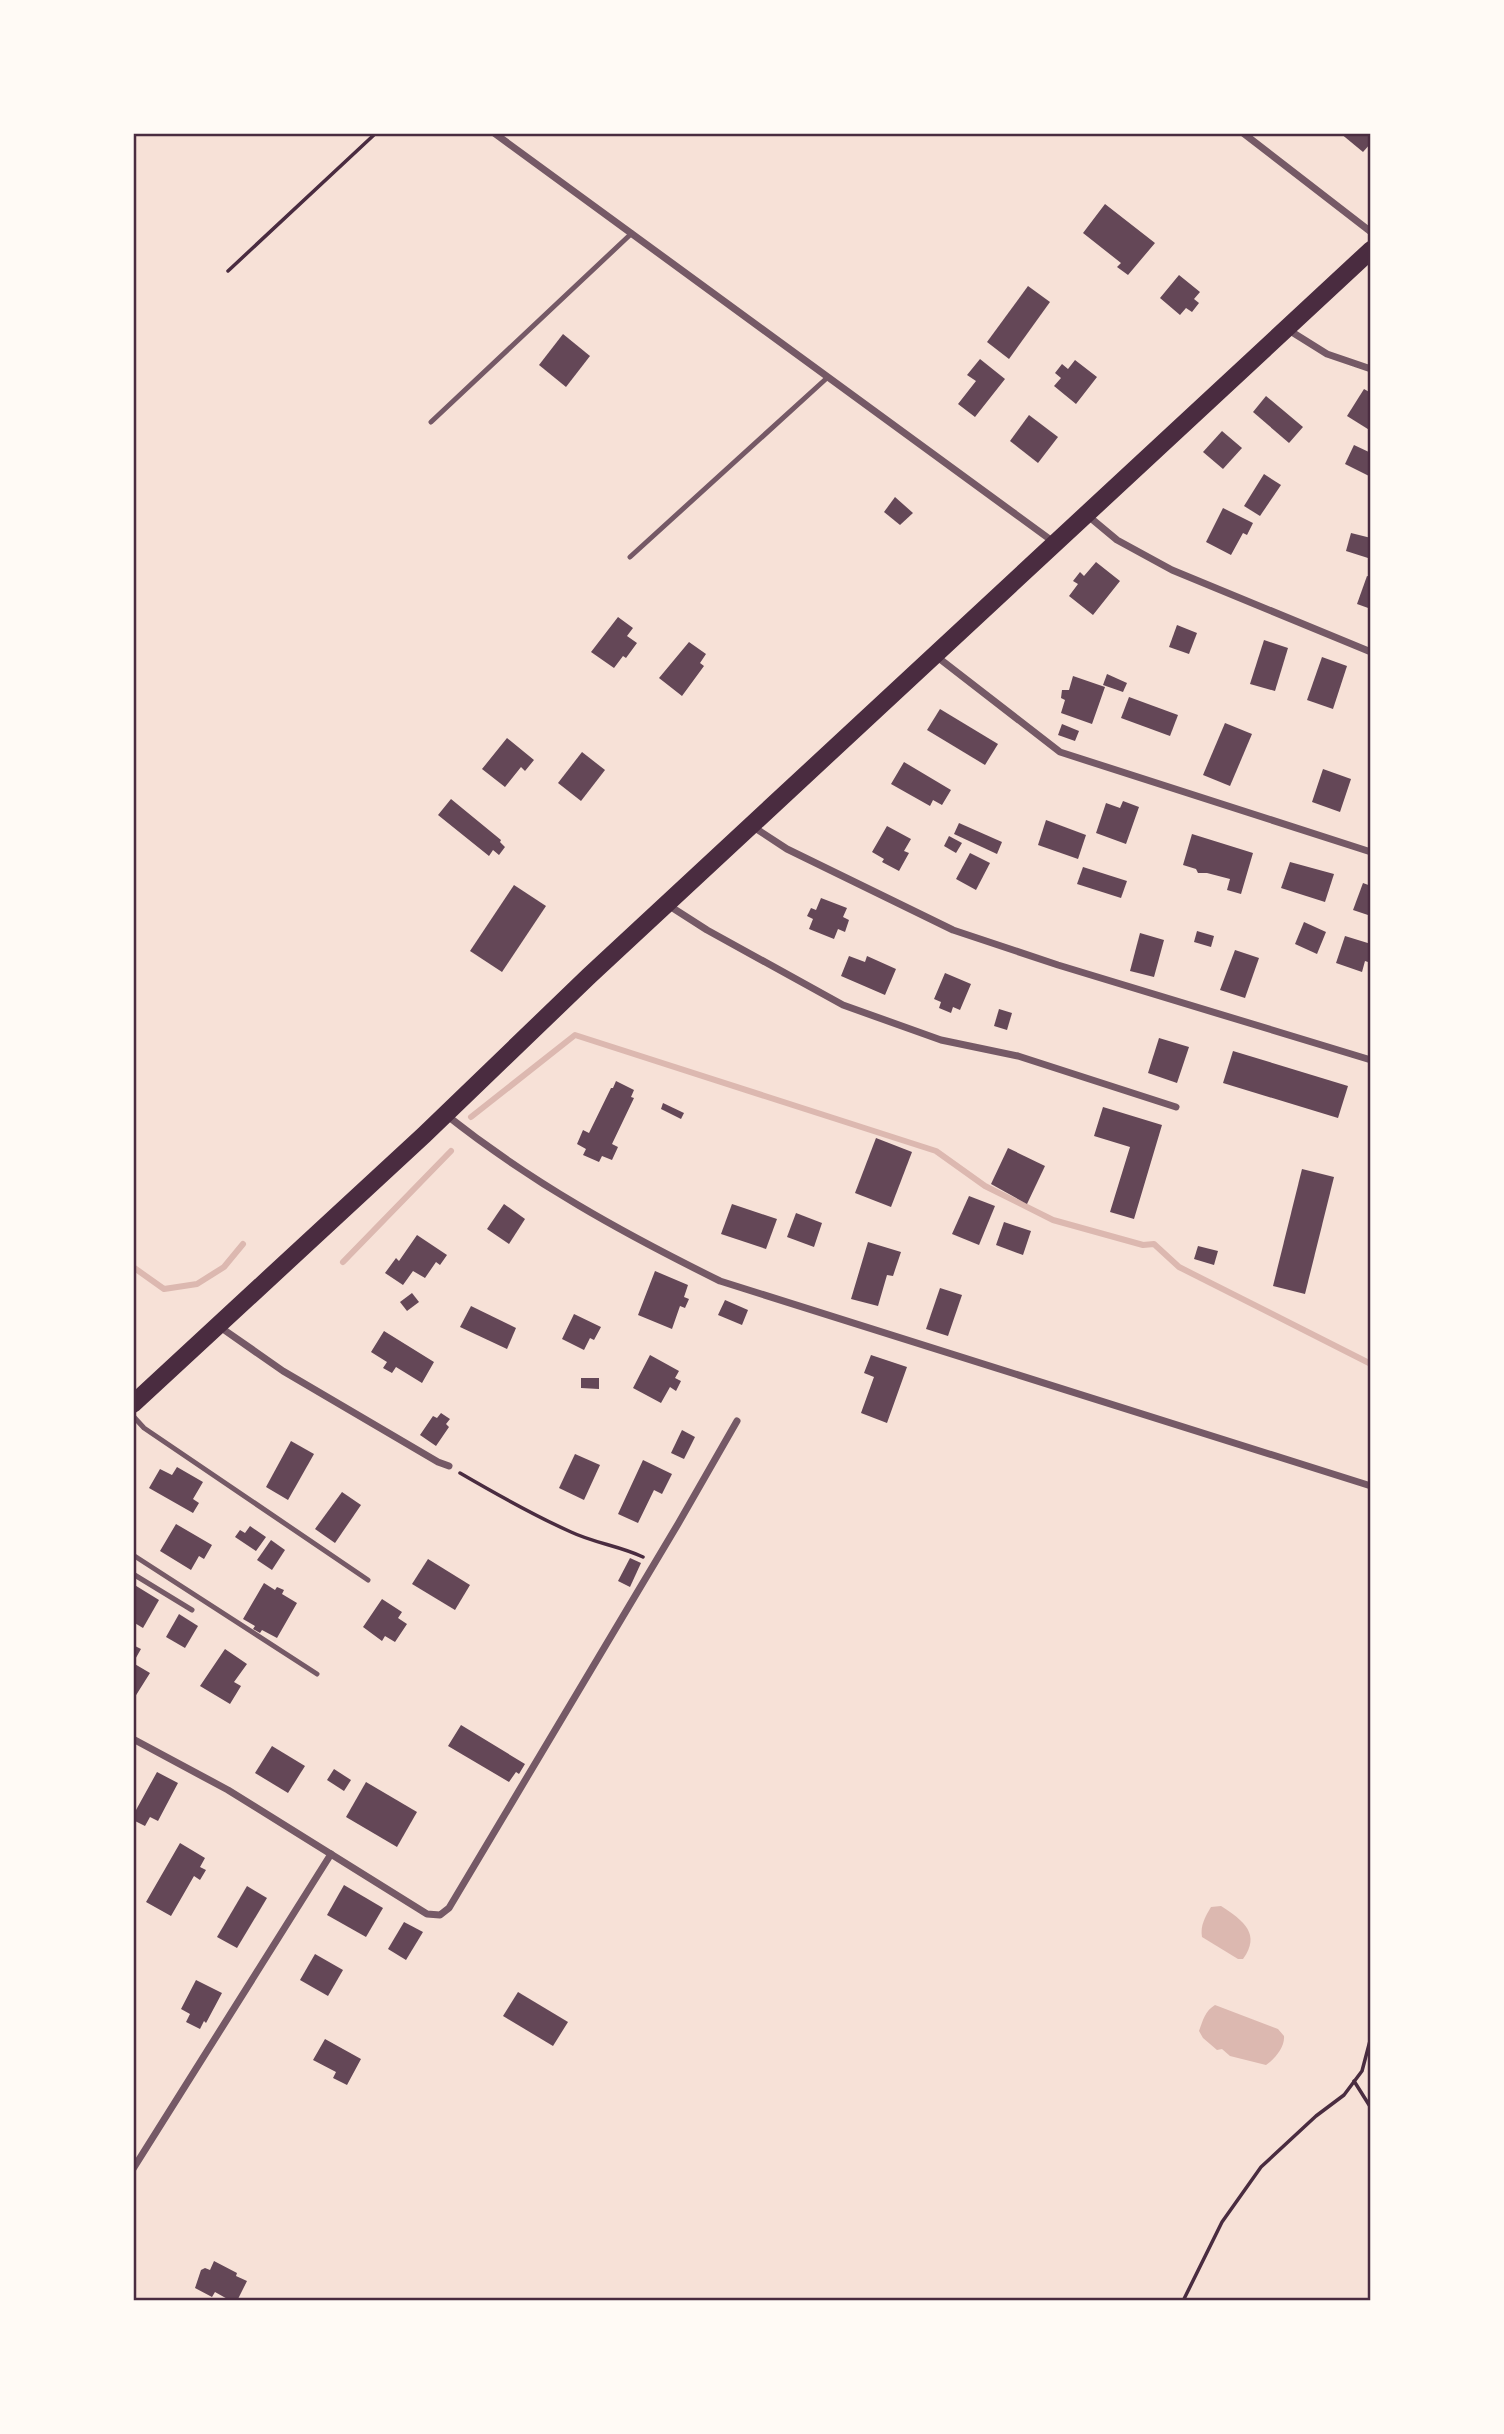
<svg xmlns="http://www.w3.org/2000/svg" width="1504" height="2434" font-family="Rubik,sans-serif">
	<style>
		.water { fill: #dcb8b0 }
		.lines { fill: none; stroke-linecap: round; stroke-linejoin: round }
		.stream { stroke: #dcb8b0; stroke-width: 6 }
		.building { fill: #644757 }
		.path { stroke: #4a2c40; stroke-width: 3.5 }
		.service { stroke: #755966; stroke-width: 5 }
		.minor { stroke: #755966; stroke-width: 7 }
		.primary { stroke: #4a2c40; stroke-width: 18 }
		.neatline { fill: none; stroke: #4a2c40; stroke-width: 2.5 }
	</style>
	<rect width="100%" height="100%" fill="#f7e1d7"/>
	<g class="water">
		<path d="M 1221,1906 C 1244,1921 1261,1934 1243,1959 L 1238,1959 L 1202,1937 C 1200,1926 1205,1917 1211,1907 Z"/>
		<path d="M 1215,2005 L 1278,2029 L 1284,2036 C 1285,2047 1275,2059 1266,2065 L 1230,2056 L 1222,2049 L 1217,2050 L 1203,2038 L 1199,2031 C 1203,2020 1205,2011 1215,2005 Z"/>
	</g>
	<g class="lines">
		<g class="stream">
			<polyline points="471,1117 575,1035 936,1151 985,1186 1053,1220 1143,1245 1154,1244 1179,1267 1371,1364"/>
			<polyline points="343,1262 451,1151"/>
			<polyline points="133,1267 164,1289 197,1284 224,1267 243,1244"/>
		</g>
	</g>
	<g class="building">
		<polygon points="1340,133 1371,133 1371,143 1363,152"/>
		<polygon points="1105,204 1155,243 1128,275 1117,267 1121,263 1083,233"/>
		<polygon points="1179,275 1200,292 1194,299 1199,303 1192,312 1186,308 1180,315 1160,298"/>
		<polygon points="1028,286 1050,302 1009,359 987,342"/>
		<polygon points="563,334 590,356 566,387 539,365"/>
		<polygon points="980,359 1005,379 975,417 958,404 976,381 967,375"/>
		<polygon points="1075,360 1097,377 1076,404 1054,386 1061,378 1055,373 1062,364 1068,369"/>
		<polygon points="1364,389 1371,393 1371,431 1347,416"/>
		<polygon points="1266,396 1303,427 1289,443 1253,412"/>
		<polygon points="1029,415 1058,437 1038,463 1010,441"/>
		<polygon points="1222,431 1242,448 1223,469 1203,452"/>
		<polygon points="1354,445 1371,453 1371,477 1345,464"/>
		<polygon points="1264,474 1281,485 1260,516 1244,506"/>
		<polygon points="895,497 913,513 900,525 884,512"/>
		<polygon points="1223,508 1253,523 1247,535 1243,533 1231,555 1206,542"/>
		<polygon points="1351,533 1371,538 1368,558 1346,551"/>
		<polygon points="1096,562 1120,581 1093,615 1069,596 1078,584 1073,581 1080,572 1084,576"/>
		<polygon points="1367,576 1371,577 1371,609 1357,604"/>
		<polygon points="618,617 633,628 627,636 637,643 626,658 623,656 614,668 591,652"/>
		<polygon points="1177,625 1197,633 1189,654 1169,647"/>
		<polygon points="1264,640 1288,648 1275,691 1250,684"/>
		<polygon points="689,642 706,654 700,663 704,666 682,696 659,678"/>
		<polygon points="1322,657 1347,666 1333,709 1307,700"/>
		<polygon points="1107,674 1127,683 1123,692 1103,685"/>
		<polygon points="1073,676 1105,687 1092,724 1061,713 1065,700 1061,698 1062,690 1069,690"/>
		<polygon points="1129,697 1178,715 1170,736 1121,718"/>
		<polygon points="940,709 998,744 985,765 927,730"/>
		<polygon points="1225,723 1252,734 1230,786 1203,775"/>
		<polygon points="1062,724 1079,731 1075,741 1058,735"/>
		<polygon points="507,738 534,760 525,771 521,767 505,787 482,769"/>
		<polygon points="582,752 605,770 581,801 558,783"/>
		<polygon points="904,762 951,790 942,805 933,800 930,806 891,784"/>
		<polygon points="1323,769 1351,779 1340,812 1312,802"/>
		<polygon points="451,799 501,840 500,842 505,847 499,855 493,850 489,856 438,815"/>
		<polygon points="1123,801 1139,807 1126,844 1096,833 1106,803 1120,808"/>
		<polygon points="1046,820 1086,835 1078,859 1038,845"/>
		<polygon points="959,823 1002,842 997,854 954,834"/>
		<polygon points="887,826 911,839 904,851 909,853 899,871 882,862 884,859 872,852"/>
		<polygon points="1192,834 1253,853 1241,894 1227,890 1230,879 1207,873 1198,873 1196,869 1183,865"/>
		<polygon points="949,836 962,843 956,853 944,846"/>
		<polygon points="970,853 990,863 976,890 956,879"/>
		<polygon points="1290,862 1334,874 1325,902 1281,888"/>
		<polygon points="1083,867 1127,881 1121,898 1077,884"/>
		<polygon points="1363,883 1371,886 1371,916 1353,910"/>
		<polygon points="514,885 546,906 502,972 470,951"/>
		<polygon points="821,898 847,908 843,917 849,920 845,932 838,929 834,939 809,929 813,919 807,916 811,908 816,910"/>
		<polygon points="1304,922 1326,932 1317,954 1295,944"/>
		<polygon points="1197,931 1214,936 1211,947 1194,942"/>
		<polygon points="1140,933 1164,940 1154,977 1130,971"/>
		<polygon points="1345,936 1371,944 1369,952 1371,953 1371,963 1365,961 1362,972 1336,963"/>
		<polygon points="1235,950 1259,958 1245,998 1220,990"/>
		<polygon points="849,956 865,962 867,956 896,969 885,995 841,976"/>
		<polygon points="945,973 971,984 960,1010 953,1007 951,1013 939,1008 941,1002 934,999"/>
		<polygon points="999,1009 1012,1013 1007,1030 994,1026"/>
		<polygon points="1159,1038 1189,1047 1177,1083 1148,1073"/>
		<polygon points="1233,1051 1348,1086 1338,1118 1223,1083"/>
		<polygon points="616,1081 634,1090 631,1097 634,1098 612,1144 618,1147 612,1160 602,1156 599,1162 583,1155 586,1149 577,1144 583,1130 589,1133 611,1088 613,1088"/>
		<polygon points="663,1103 684,1113 681,1119 661,1109"/>
		<polygon points="1103,1107 1162,1125 1134,1219 1110,1212 1130,1147 1094,1136"/>
		<polygon points="876,1138 912,1152 891,1207 855,1193"/>
		<polygon points="1008,1148 1045,1166 1027,1204 991,1184"/>
		<polygon points="1302,1169 1334,1177 1305,1294 1273,1286"/>
		<polygon points="969,1196 995,1206 979,1245 952,1234"/>
		<polygon points="504,1204 525,1219 509,1244 487,1229"/>
		<polygon points="732,1204 777,1219 766,1249 721,1234"/>
		<polygon points="796,1213 822,1223 814,1247 787,1237"/>
		<polygon points="1004,1222 1031,1231 1023,1255 996,1245"/>
		<polygon points="417,1235 447,1255 440,1265 436,1262 425,1278 413,1271 403,1285 385,1273 396,1258 399,1261"/>
		<polygon points="868,1242 901,1252 893,1276 887,1275 878,1306 851,1299"/>
		<polygon points="1198,1246 1218,1251 1214,1265 1194,1259"/>
		<polygon points="655,1271 688,1285 684,1297 689,1299 685,1308 680,1306 672,1329 638,1315"/>
		<polygon points="940,1288 962,1295 948,1336 926,1329"/>
		<polygon points="412,1293 419,1302 407,1311 400,1302"/>
		<polygon points="725,1300 748,1310 742,1325 718,1315"/>
		<polygon points="471,1306 516,1328 507,1349 460,1327"/>
		<polygon points="574,1314 601,1327 594,1340 590,1338 584,1350 562,1339"/>
		<polygon points="384,1331 434,1362 422,1383 396,1367 392,1373 383,1368 387,1362 371,1352"/>
		<polygon points="650,1355 679,1371 675,1378 681,1381 676,1391 670,1387 661,1403 633,1388"/>
		<polygon points="871,1355 907,1367 887,1423 861,1413 874,1377 864,1373"/>
		<polygon points="581,1378 599,1378 599,1389 581,1388"/>
		<polygon points="441,1413 450,1419 446,1424 449,1427 436,1446 420,1435 433,1416 437,1418"/>
		<polygon points="682,1430 695,1437 684,1459 671,1453"/>
		<polygon points="291,1441 314,1454 288,1500 266,1487"/>
		<polygon points="575,1454 600,1465 584,1500 559,1488"/>
		<polygon points="643,1460 672,1474 662,1494 654,1490 638,1523 618,1514"/>
		<polygon points="177,1467 203,1482 193,1499 199,1503 193,1513 149,1488 160,1469 172,1475"/>
		<polygon points="342,1492 361,1505 335,1543 315,1529"/>
		<polygon points="176,1524 212,1545 204,1559 199,1556 191,1570 160,1551"/>
		<polygon points="250,1526 266,1537 256,1551 235,1537 240,1530 245,1533"/>
		<polygon points="271,1540 285,1550 272,1570 257,1560"/>
		<polygon points="630,1558 641,1563 630,1587 618,1581"/>
		<polygon points="428,1559 470,1585 455,1610 412,1584"/>
		<polygon points="264,1583 275,1590 277,1587 284,1590 282,1594 297,1603 277,1638 262,1630 260,1633 253,1629 255,1626 243,1619"/>
		<polygon points="133,1584 159,1600 143,1628 133,1622"/>
		<polygon points="382,1599 402,1612 398,1618 407,1624 395,1642 385,1636 382,1641 363,1627"/>
		<polygon points="179,1614 198,1626 185,1648 166,1637"/>
		<polygon points="133,1645 141,1649 133,1663 150,1673 133,1700"/>
		<polygon points="225,1649 247,1664 234,1682 241,1686 230,1704 200,1686"/>
		<polygon points="461,1725 525,1764 519,1774 516,1772 509,1782 448,1746"/>
		<polygon points="272,1746 305,1766 288,1793 255,1773"/>
		<polygon points="334,1769 351,1780 344,1791 327,1780"/>
		<polygon points="157,1772 178,1783 158,1821 150,1817 145,1826 133,1820 133,1808 136,1810"/>
		<polygon points="366,1782 417,1812 397,1847 346,1817"/>
		<polygon points="180,1843 205,1858 200,1867 206,1870 200,1880 194,1876 171,1916 146,1902"/>
		<polygon points="344,1885 383,1908 366,1937 327,1915"/>
		<polygon points="247,1886 267,1898 237,1948 217,1937"/>
		<polygon points="404,1922 423,1932 406,1960 388,1949"/>
		<polygon points="315,1954 343,1970 328,1996 300,1980"/>
		<polygon points="196,1980 222,1993 206,2023 204,2021 200,2029 186,2022 190,2014 181,2009"/>
		<polygon points="518,1992 568,2022 553,2046 503,2016"/>
		<polygon points="325,2039 361,2059 347,2085 333,2078 336,2072 313,2060"/>
		<polygon points="214,2261 237,2273 236,2276 247,2281 237,2301 231,2301 215,2292 212,2297 195,2288 201,2270 205,2268 210,2270"/>
	</g>
	<g class="lines">
		<g class="path">
			<polyline points="228,271 376,133"/>
			<path d="M 460,1473 C 496,1494 533,1515 571,1532 C 594,1543 620,1546 643,1557"/>
			<polyline points="1354,2081 1371,2108"/>
			<polyline points="1183,2301 1222,2222 1261,2167 1316,2116 1344,2095 1362,2071 1371,2037"/>
		</g>
		<g class="service">
			<polyline points="431,422 632,233"/>
			<polyline points="630,557 828,377"/>
			<polyline points="133,1416 144,1428 368,1580"/>
			<polyline points="133,1555 317,1674"/>
			<polyline points="133,1574 192,1610"/>
		</g>
		<g class="minor">
			<polyline points="494,133 1055,543"/>
			<polyline points="1243,133 1371,232"/>
			<polyline points="1287,329 1327,354 1371,369"/>
			<polyline points="1087,515 1117,540 1172,570 1371,652"/>
			<polyline points="936,656 1060,752 1371,852"/>
			<polyline points="752,826 787,849 953,930 1058,965 1371,1060"/>
			<polyline points="668,905 707,930 843,1005 941,1040 1018,1056 1176,1107"/>
			<path d="M 445,1114 C 532,1183 621,1232 720,1281 L 1371,1486"/>
			<polyline points="220,1327 283,1371 438,1462 449,1466"/>
			<polyline points="133,1739 228,1790 427,1914 440,1915 449,1908 678,1524 737,1421"/>
			<polyline points="133,2169 331,1854"/>
		</g>
		<polyline class="primary" points="133,1404 424,1135 589,976 1371,250"/>
	</g>
	<rect width="1504" height="2434" fill="none" stroke="#fffaf5" stroke-width="270"/>
	<rect x="135" y="135" width="1234" height="2164" class="neatline"/>
</svg>
